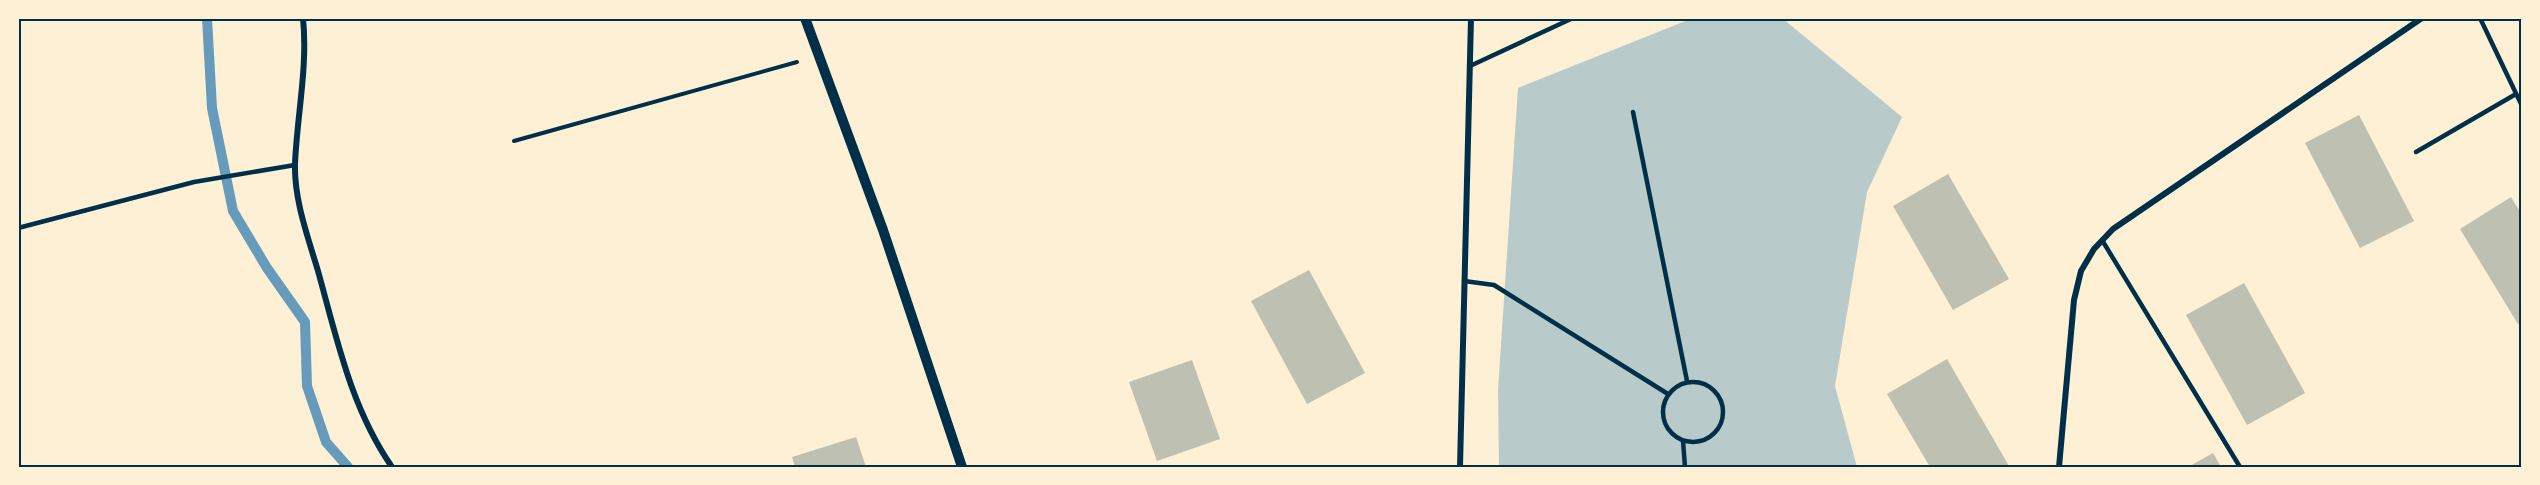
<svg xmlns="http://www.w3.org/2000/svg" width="2540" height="485" font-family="'Public Sans',sans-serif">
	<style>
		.green { fill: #b9caca }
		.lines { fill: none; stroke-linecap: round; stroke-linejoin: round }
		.stream { stroke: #669bbc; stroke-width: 10 }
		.building { fill: #bec0b2 }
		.path { stroke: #003049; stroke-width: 4 }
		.service { stroke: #003049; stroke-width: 4.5 }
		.minor { stroke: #003049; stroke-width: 6 }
		.tertiary { stroke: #003049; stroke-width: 10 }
		.neatline { fill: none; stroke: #003049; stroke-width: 2 }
	</style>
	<rect width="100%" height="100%" fill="#fdf0d5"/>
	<polygon class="green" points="1693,18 1782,18 1902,117 1867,192 1835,386 1857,467 1499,467 1498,390 1518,88"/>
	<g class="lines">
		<polyline class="stream" points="207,18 212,108 233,211 267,268 305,322 307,386 326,442 348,467"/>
	</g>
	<g class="building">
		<polygon points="2359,115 2414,221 2360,248 2305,143"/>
		<polygon points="1948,174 2009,279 1953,310 1893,206"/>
		<polygon points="2511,197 2522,215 2522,322 2518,324 2460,229"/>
		<polygon points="1309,270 1365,373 1307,404 1251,301"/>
		<polygon points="2244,283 2305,393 2247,425 2186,315"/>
		<polygon points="1947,359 2009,466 1930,467 1887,394"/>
		<polygon points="1192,360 1220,439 1157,461 1129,382"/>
		<polygon points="856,437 866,467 795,467 792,457"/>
		<polygon points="2213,453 2221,467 2188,467"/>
	</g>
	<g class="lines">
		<polyline class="path" points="514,141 797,62"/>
		<g class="service">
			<polyline points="2480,18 2522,106"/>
			<polyline points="1470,66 1573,18"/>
			<polyline points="1633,112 1687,381"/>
			<polyline points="2416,152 2516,94"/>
			<polyline points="18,228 194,182 295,165"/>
			<polyline points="2102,240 2240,467"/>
			<polyline points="1464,281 1494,285 1668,394"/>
			<circle cx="1693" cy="412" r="30"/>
			<polyline points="1683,441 1685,467"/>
		</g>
		<g class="minor">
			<path d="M 303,18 C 308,67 297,115 295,164 C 294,200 308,237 318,271 C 337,339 351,408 392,467"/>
			<polyline points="1460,467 1471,18"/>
			<polyline points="2059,467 2074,300 2081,271 2094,249 2113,229 2422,18"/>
		</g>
		<polyline class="tertiary" points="805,18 883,230 962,467"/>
	</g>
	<rect width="2540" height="485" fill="none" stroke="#fdf0d5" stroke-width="39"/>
	<rect x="20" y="20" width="2500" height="446" class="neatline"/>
</svg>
